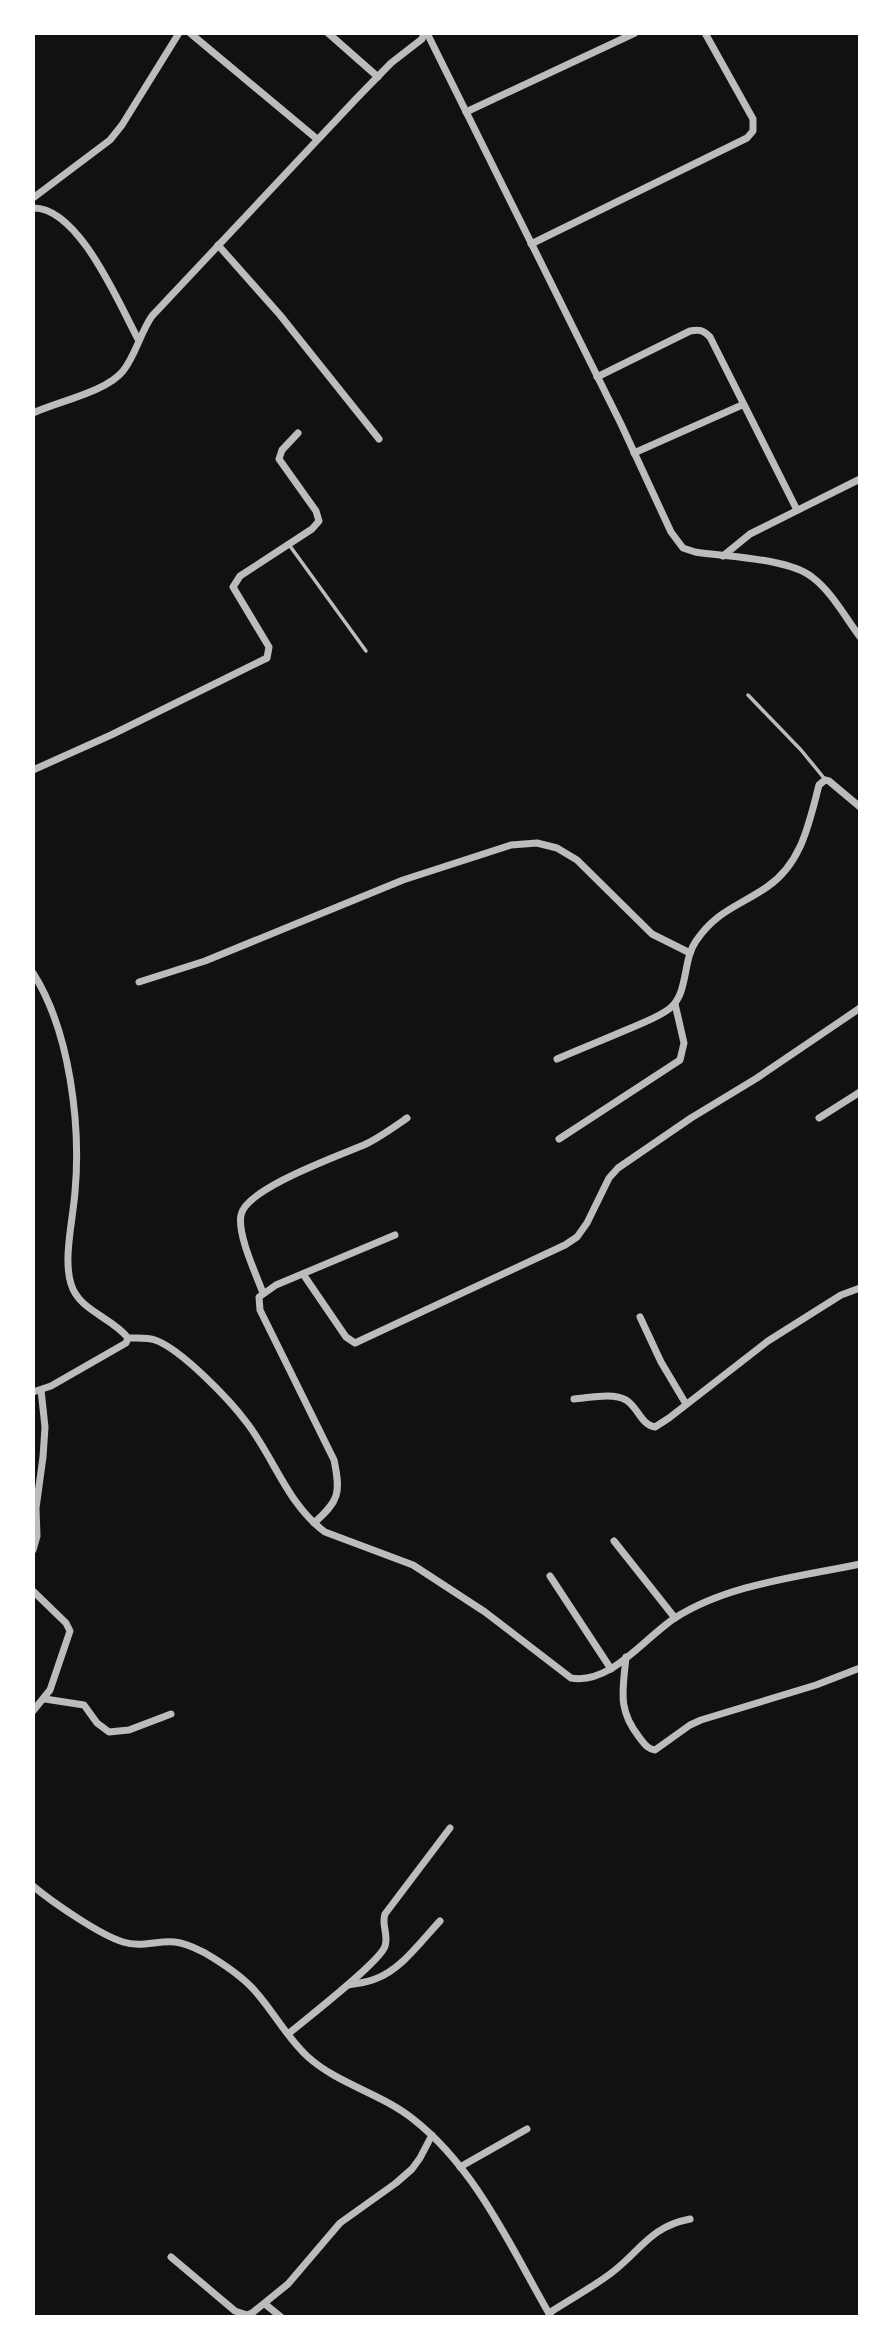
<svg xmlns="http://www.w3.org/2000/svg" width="893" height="2350" font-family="'Exo 2',sans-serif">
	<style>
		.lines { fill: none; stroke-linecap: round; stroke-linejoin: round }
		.service { stroke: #bcbcbc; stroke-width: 3.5 }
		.minor { stroke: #bcbcbc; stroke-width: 7 }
	</style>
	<rect width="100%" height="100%" fill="#111"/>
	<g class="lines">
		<g class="service">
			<polyline points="290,546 366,651"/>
			<polyline points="748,695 801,750 824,778"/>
		</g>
		<g class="minor">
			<polyline points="190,33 317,139"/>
			<polyline points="328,33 378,77"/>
			<path d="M 427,33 L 621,424 L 671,532 L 683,548 L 695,552 C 727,557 788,558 812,577 C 832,592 845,617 860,637"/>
			<polyline points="466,112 635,33"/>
			<polyline points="33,198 110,140 122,125 179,33"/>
			<path d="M 33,208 C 79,207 119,304 138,339"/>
			<polyline points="531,244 747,138 753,131 753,119 705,33"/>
			<polyline points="218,245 280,315 379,439"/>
			<path d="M 597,377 L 690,331 C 699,329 703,330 710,337 L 797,510"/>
			<path d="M 33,413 C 59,401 106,392 123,371 C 136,355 140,333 152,316 L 355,100 L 391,63 L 422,39 L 424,33"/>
			<polyline points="634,453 742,405"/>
			<polyline points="723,556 750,534 860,479"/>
			<polyline points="33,770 111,735 267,658 269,647 233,587 240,576 312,529 319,521 316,511 279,459 282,450 298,433"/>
			<path d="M 33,973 C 70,1031 81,1125 75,1192 C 73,1219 63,1259 71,1284 C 79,1311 112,1317 128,1338 L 126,1343 L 51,1386 L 33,1392"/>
			<polyline points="139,982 205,961 403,880 511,845 537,843 557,848 577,860 652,934 690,953"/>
			<path d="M 557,1059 C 580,1049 603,1040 626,1030 C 640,1024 657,1018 669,1009 C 689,994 682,961 696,941 C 716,911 739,906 767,887 C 802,863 809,823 819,785 L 825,780 L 829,781 L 860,807"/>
			<polyline points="819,1118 860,1092"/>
			<polyline points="559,1139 680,1060 684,1043 675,1004"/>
			<polyline points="303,1274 346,1337 355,1343 565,1245 577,1237 587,1223 609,1178 618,1168 691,1118 757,1078 860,1008"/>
			<path d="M 263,1293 C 256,1274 237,1234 241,1215 C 246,1188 341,1155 366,1144 C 380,1137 394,1127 407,1118"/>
			<polyline points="640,1317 661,1362 686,1404"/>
			<path d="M 128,1338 C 137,1338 147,1337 155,1340 C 181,1349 230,1400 247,1423 C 274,1458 288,1505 325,1532 L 413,1565 L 485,1612 L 571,1678 C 611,1685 644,1638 675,1618 C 728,1584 799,1577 860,1564"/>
			<path d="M 574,1399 C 588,1398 614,1392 626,1400 C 638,1407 641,1425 655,1427 L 669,1418 L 768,1341 L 841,1295 L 860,1288"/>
			<path d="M 314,1523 C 339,1501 341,1493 334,1460 L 260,1310 L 259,1297 L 276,1285 L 395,1235"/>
			<polyline points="614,1541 675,1618"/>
			<polyline points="33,1550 37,1536 36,1508 43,1457 45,1427 41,1390"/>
			<polyline points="550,1576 611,1669"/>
			<polyline points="33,1591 66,1623 70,1631 50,1690 33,1711"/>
			<path d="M 626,1657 C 623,1690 617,1709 639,1737 C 644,1743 647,1749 655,1750 L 690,1725 L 701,1720 L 816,1685 L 860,1668"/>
			<polyline points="45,1699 84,1705 97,1723 109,1732 129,1730 171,1714"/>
			<path d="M 33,1886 C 52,1902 100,1935 123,1942 C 141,1948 158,1940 175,1942 C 186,1943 195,1948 205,1953 C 222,1963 242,1976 255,1991 C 274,2012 287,2038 308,2057 C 338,2084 382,2094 413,2119 C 477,2169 511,2248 551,2317"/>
			<path d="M 348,1985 C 357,1983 366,1983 375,1979 C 401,1970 422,1940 440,1921"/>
			<path d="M 288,2034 C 305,2020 381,1961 385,1946 C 389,1935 381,1925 385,1914 L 450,1828"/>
			<polyline points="460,2167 527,2129"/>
			<polyline points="171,2257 235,2311 247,2315 252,2313 288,2284 340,2223 396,2183 412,2169 420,2158 432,2135"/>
			<polyline points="265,2304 281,2317"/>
			<path d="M 549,2313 C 569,2300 591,2288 610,2274 C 641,2251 649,2227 690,2219"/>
		</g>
	</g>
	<rect width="893" height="2350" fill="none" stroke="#ffffff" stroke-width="70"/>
</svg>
